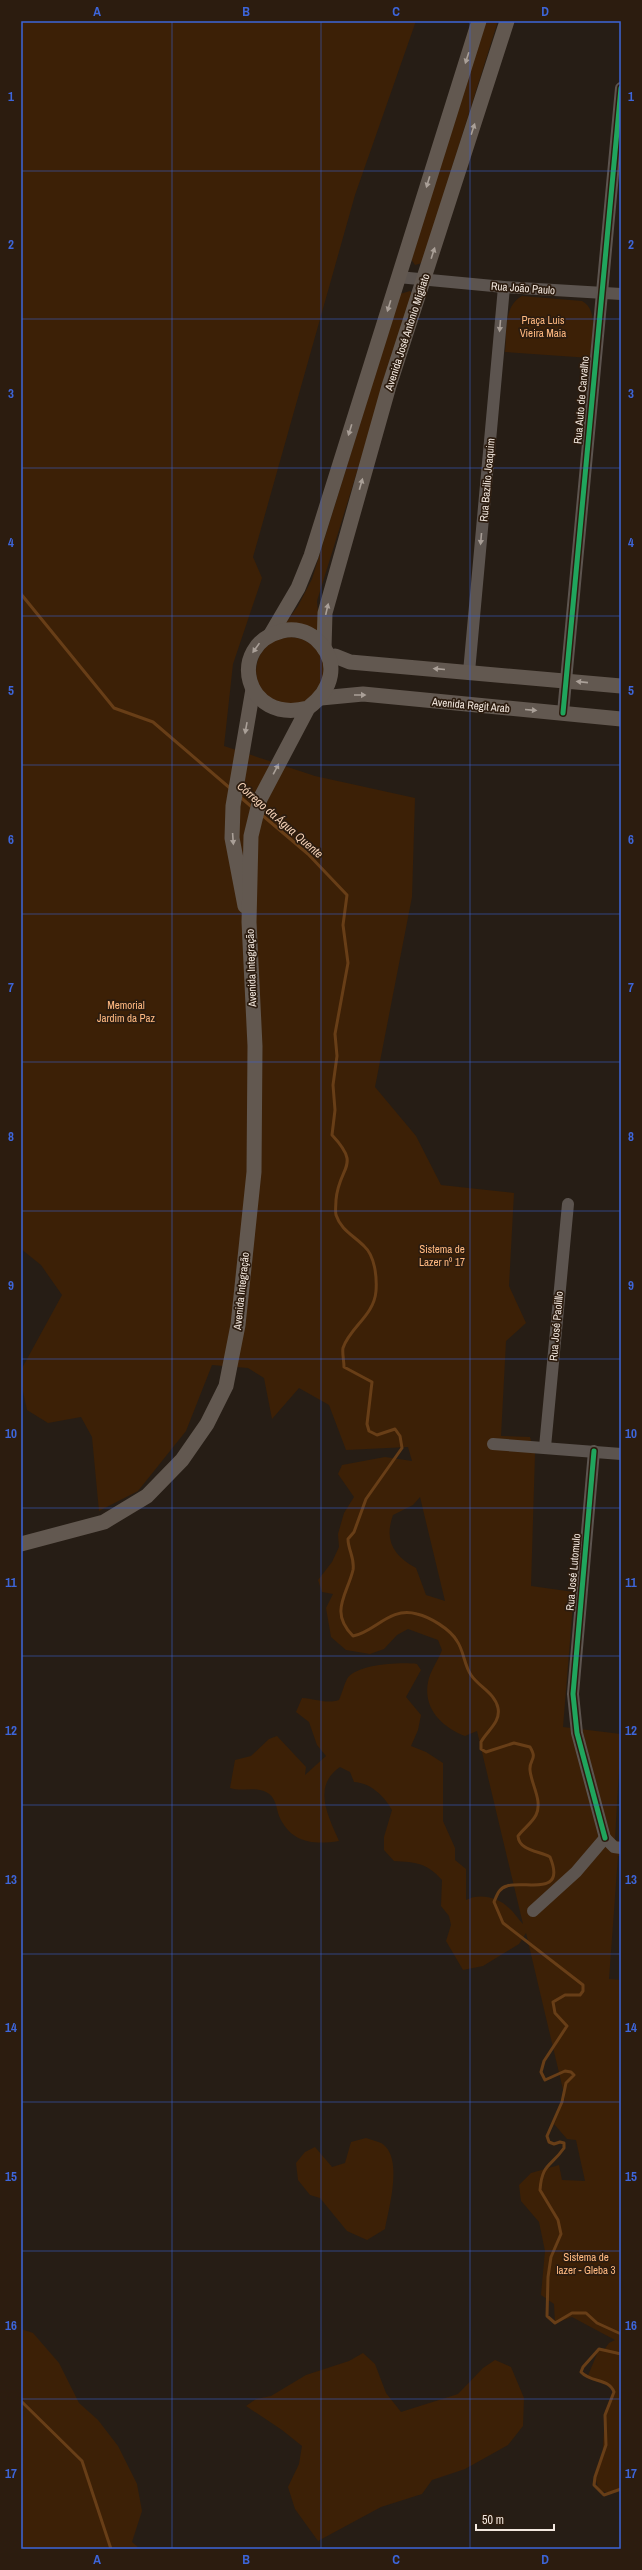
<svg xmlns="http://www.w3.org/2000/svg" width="642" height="2570" font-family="'Archivo Narrow',sans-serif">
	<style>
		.green { fill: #3c2006; fill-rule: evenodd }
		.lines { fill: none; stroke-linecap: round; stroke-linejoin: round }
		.stream { stroke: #683e17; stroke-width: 3 }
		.minor { stroke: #5c544f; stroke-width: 12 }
		.major { stroke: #625850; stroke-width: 15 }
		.cycleway-casing { stroke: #2c1c0f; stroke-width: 8 }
		.cycleway { stroke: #20a55d; stroke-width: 5 }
		.oneway { fill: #aaa098 }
		.oneway2 { fill: #a89e97 }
		.grid { fill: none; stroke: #3d65d9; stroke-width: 1; stroke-opacity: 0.55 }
		.labels { text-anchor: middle; stroke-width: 3.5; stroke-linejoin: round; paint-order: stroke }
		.street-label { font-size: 11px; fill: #f3e8df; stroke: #2c1c0f }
		.park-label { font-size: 11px; fill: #ffb981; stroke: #2c1c0f }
		.water-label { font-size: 12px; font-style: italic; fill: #f3d0b5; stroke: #2c1c0f }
		.neatline { fill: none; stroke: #3d65d9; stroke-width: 1.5 }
		.grid-label { font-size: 13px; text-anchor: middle; font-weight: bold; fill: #3d65d9 }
	</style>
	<rect width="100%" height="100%" fill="#261d15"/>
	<g class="green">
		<path d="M 21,21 L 416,21 L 355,195 L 253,557 L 262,578 L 233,664 L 224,746 L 315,776 L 415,798 L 412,897 L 375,1087 L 416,1136 L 441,1185 L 514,1193 L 509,1286 L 526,1323 L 506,1341 L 501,1436 L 530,1437 L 535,1454 L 531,1586 L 574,1592 L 563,1727 L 621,1734 L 615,1840 L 621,1841 L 621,1856 L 618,1856 L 609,1979 L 621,1980 L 621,2489 L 612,2493 L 599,2491 L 595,2477 L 602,2460 L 605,2415 L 614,2392 L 605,2382 L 587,2378 L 599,2349 L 604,2350 L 609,2343 L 615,2340 L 572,2317 L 555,2323 L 554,2304 L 541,2295 L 545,2251 L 539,2222 L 521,2201 L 519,2185 L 531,2173 L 559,2165 L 562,2180 L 585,2181 L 576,2140 L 567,2139 L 554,2124 L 565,2098 L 526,1933 L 519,1944 L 483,1966 L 463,1970 L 446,1941 L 451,1925 L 449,1916 L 441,1906 L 442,1880 C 427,1863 416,1862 394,1861 L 384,1850 L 384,1837 L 392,1810 C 384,1796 371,1783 354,1782 L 350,1772 L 340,1767 C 312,1786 328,1816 339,1841 C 313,1845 291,1843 279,1816 C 276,1807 276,1797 266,1792 C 254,1786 242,1792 230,1788 L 235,1760 L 251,1756 L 269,1739 L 277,1736 L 306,1767 L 305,1775 L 326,1756 L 317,1745 L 309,1722 L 296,1712 L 302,1698 C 316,1699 326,1704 339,1700 C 342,1693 344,1685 347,1679 C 356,1664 401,1662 417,1664 L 421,1670 L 406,1697 L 421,1715 L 418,1730 L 411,1746 L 426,1752 L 443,1763 L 443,1821 L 455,1848 L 455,1860 L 466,1869 L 466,1900 C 479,1893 498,1897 509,1908 C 514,1912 518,1919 523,1924 L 477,1731 L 465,1736 C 442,1727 423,1709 428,1682 C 430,1671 438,1661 442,1650 L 438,1640 L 408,1629 L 397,1635 L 384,1649 L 370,1654 L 346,1650 L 331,1637 L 326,1608 L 333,1594 L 322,1592 L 318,1580 L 332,1562 L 339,1547 L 338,1534 L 344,1513 L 354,1497 L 338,1474 L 342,1465 L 385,1457 L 412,1461 L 408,1447 L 346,1450 L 329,1405 L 299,1388 L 272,1419 L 264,1378 L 248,1368 L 212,1365 L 186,1431 L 138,1491 L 99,1511 L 92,1437 L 81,1417 L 48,1423 L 27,1410 L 21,1383 L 21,1370 L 62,1295 L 41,1265 L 21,1249 ZM 420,1497 L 445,1601 L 426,1595 L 416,1568 C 393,1556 384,1540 393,1515 L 413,1505 Z"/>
		<polygon points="486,21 498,21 422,263 415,265 411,259"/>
		<polygon points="410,291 412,294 317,601 320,633 284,625 298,606 312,579 400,294"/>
		<path d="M 522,296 L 582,301 C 600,310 591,341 590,358 L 505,352 C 507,333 503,306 522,296 Z"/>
		<circle cx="290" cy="671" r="34"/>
		<path d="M 366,2138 C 371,2140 377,2141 381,2143 C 404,2156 389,2208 385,2229 L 367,2240 L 347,2231 L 320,2198 L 310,2195 L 298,2180 L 296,2163 L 305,2152 L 315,2147 L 332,2167 L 345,2163 L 351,2142 Z"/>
		<polygon points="21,2329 33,2333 59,2363 79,2403 98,2420 118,2446 137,2484 142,2511 132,2542 140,2549 21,2549"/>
		<polygon points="363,2353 375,2364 386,2393 401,2412 458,2394 483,2368 495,2360 511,2367 524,2398 523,2426 508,2445 465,2469 432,2480 422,2494 381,2507 318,2541 295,2509 288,2487 299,2464 302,2446 282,2430 246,2406 256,2399 271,2396 306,2375 349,2361"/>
	</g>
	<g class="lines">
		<g class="stream">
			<polyline points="21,594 114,708 153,722 231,789"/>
			<polyline points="239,796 253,808"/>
			<path d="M 262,815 L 308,854 L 347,895 L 343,925 L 348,963 L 335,1034 L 337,1056 L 333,1085 L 335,1110 L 332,1135 C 362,1167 339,1165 336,1200 C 336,1204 335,1211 336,1215 C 341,1230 353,1235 364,1246 C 375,1256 377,1277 376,1291 C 374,1316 350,1327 343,1348 C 342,1353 344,1361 344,1367 L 372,1382 L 367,1424 L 369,1431 L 377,1435 L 395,1429 L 400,1436 L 402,1448 L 366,1499 L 354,1532 L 348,1539 C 348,1550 355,1558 353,1570 C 347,1595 329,1612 353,1636 C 375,1632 390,1606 417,1614 C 430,1617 450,1629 457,1641 C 464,1651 464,1665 471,1675 C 479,1687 495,1693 498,1708 C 501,1722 487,1731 481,1742 L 481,1749 L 486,1752 L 514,1743 L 530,1747 C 538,1760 529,1759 530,1770 C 531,1784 543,1801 536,1815 C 532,1823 523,1829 518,1836 C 519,1851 540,1851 550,1857 C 567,1898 524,1880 507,1886 C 499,1888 497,1895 494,1902 L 503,1923 L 583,1985 L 583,1991 L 580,1995 L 565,1995 L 553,2002 L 555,2013 L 567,2026 L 544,2061 L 541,2072 L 545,2080 L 565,2071 L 571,2072 L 574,2075 L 566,2083 L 562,2102 L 547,2136 L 549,2142 L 554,2144 L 560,2142 L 564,2143 L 564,2148 C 551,2167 542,2163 540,2190 L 558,2220 L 561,2234 L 551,2257 L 548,2277 L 547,2316 L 555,2323 L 572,2313 L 586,2313 L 597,2323 L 621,2334"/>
			<path d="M 621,2354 L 599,2349 L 583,2367 L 581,2372 C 591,2383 609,2378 614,2392 L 605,2415 L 606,2445 L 595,2477 L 594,2485 L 604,2495 L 621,2489"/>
			<polyline points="21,2401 82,2461 111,2549"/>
		</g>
		<g class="minor">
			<polyline points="398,277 504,287 621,294"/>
			<polyline points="469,672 504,287"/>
			<polyline points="563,713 621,88"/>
			<polyline points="493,1444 621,1454"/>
			<polyline points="545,1447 568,1204"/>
			<polyline points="594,1451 573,1694 577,1733 605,1838"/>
			<polyline points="605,1838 614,1847 621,1848"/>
			<polyline points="533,1911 576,1872 605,1838"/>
		</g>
		<g class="major">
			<polyline points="271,634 298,588 311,556 479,21"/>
			<polyline points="324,648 325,613 389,386 507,21"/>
			<polyline points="330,658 335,656 350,662 621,686"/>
			<polyline points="321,698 363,694 621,719"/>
			<polyline points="245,906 232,838 233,806 253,689"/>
			<path d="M 21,1544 L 104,1522 L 147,1496 L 182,1460 L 207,1424 L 226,1386 L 238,1325 L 254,1172 L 255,1046 L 249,922 L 251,836 L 260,799 L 308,708 C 332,690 341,662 316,639 C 307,631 294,628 282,631 C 226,645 244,725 308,708"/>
		</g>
		<g class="cycleway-casing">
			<g id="cycleway">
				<polyline points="563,713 621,88"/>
				<polyline points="594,1451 573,1694 577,1733 605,1838"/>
			</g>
		</g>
		<use href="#cycleway" class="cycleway"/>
	</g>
	<defs><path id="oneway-solid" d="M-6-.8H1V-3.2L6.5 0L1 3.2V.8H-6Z"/></defs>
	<g class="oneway">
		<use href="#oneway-solid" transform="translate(467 58) rotate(108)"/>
		<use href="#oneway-solid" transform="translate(473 129) rotate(-72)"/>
		<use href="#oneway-solid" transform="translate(428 182) rotate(107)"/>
		<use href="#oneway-solid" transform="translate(433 253) rotate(-72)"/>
		<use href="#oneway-solid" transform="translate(389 306) rotate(107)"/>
		<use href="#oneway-solid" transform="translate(350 430) rotate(107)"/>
		<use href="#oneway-solid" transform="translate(361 484) rotate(-74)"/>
		<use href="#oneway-solid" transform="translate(327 609) rotate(-77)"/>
		<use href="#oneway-solid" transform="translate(256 648) rotate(125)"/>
		<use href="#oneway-solid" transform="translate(439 669) rotate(-175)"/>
		<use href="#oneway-solid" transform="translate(582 682) rotate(-174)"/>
		<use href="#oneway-solid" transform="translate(360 695)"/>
		<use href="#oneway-solid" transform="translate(531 710) rotate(5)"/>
		<use href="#oneway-solid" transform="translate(246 728) rotate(100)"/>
		<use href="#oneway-solid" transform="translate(276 769) rotate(-62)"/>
		<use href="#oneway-solid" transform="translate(233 839) rotate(86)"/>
	</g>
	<g class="oneway2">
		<use href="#oneway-solid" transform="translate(500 326) rotate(95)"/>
		<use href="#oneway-solid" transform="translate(481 539) rotate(95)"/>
	</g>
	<path class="grid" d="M 172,21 L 172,2549M 321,21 L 321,2549M 470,21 L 470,2549M 21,171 L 621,171M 21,319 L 621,319M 21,468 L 621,468M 21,616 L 621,616M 21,765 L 621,765M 21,914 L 621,914M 21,1062 L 621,1062M 21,1211 L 621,1211M 21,1359 L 621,1359M 21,1508 L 621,1508M 21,1656 L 621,1656M 21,1805 L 621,1805M 21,1954 L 621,1954M 21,2102 L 621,2102M 21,2251 L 621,2251M 21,2399 L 621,2399"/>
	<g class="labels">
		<g class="street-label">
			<text transform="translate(523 288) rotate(4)" y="4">Rua João Paulo</text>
			<text transform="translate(407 332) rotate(-72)" y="4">Avenida José Antonio Migliato</text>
			<text transform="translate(581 400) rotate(-85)" y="4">Rua Auto de Carvalho</text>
			<text transform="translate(487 480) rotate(-85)" y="4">Rua Bazilio Joaquim</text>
			<text transform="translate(471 705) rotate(5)" y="4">Avenida Regit Arab</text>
			<text transform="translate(251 968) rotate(-92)" y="4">Avenida Integração</text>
			<text transform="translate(241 1291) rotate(-84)" y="4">Avenida Integração</text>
			<text transform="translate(556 1326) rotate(-85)" y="4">Rua José Paolillo</text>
			<text transform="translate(573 1572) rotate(-85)" y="4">Rua José Lutomulo</text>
		</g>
		<g class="park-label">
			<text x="543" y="324">Praça Luis<tspan x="543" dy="13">Vieira Maia</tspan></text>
			<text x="126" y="1009">Memorial<tspan x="126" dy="13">Jardim da Paz</tspan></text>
			<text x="442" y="1253">Sistema de<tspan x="442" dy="13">Lazer nº 17</tspan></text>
			<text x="586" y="2261">Sistema de<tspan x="586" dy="13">lazer - Gleba 3</tspan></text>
		</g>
		<g class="water-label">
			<text transform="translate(280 820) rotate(41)" y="4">Córrego da Água Quente</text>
		</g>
	</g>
	<rect width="642" height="2570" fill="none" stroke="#2c1c0f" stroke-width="44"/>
	<path d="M476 2524v6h78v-6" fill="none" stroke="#f3e8df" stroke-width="2"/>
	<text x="482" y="2524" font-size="12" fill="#f3e8df" stroke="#2c1c0f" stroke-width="3" paint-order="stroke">50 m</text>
	<rect x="22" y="22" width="598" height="2526" class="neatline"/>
	<g class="grid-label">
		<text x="97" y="16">A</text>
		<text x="246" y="16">B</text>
		<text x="396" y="16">C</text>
		<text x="545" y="16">D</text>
		<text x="11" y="101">1</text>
		<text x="631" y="101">1</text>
		<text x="11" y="249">2</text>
		<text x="631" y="249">2</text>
		<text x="11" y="398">3</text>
		<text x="631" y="398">3</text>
		<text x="11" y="547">4</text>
		<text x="631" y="547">4</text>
		<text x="11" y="695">5</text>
		<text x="631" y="695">5</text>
		<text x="11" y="844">6</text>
		<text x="631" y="844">6</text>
		<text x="11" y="992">7</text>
		<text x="631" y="992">7</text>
		<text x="11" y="1141">8</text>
		<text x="631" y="1141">8</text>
		<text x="11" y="1290">9</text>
		<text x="631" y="1290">9</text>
		<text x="11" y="1438">10</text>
		<text x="631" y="1438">10</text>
		<text x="11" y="1587">11</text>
		<text x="631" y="1587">11</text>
		<text x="11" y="1735">12</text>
		<text x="631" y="1735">12</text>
		<text x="11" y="1884">13</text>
		<text x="631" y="1884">13</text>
		<text x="11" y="2032">14</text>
		<text x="631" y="2032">14</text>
		<text x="11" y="2181">15</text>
		<text x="631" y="2181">15</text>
		<text x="11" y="2330">16</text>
		<text x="631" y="2330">16</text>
		<text x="11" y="2478">17</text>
		<text x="631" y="2478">17</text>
		<text x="97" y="2564">A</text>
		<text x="246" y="2564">B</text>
		<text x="396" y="2564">C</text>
		<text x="545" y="2564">D</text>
	</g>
</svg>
